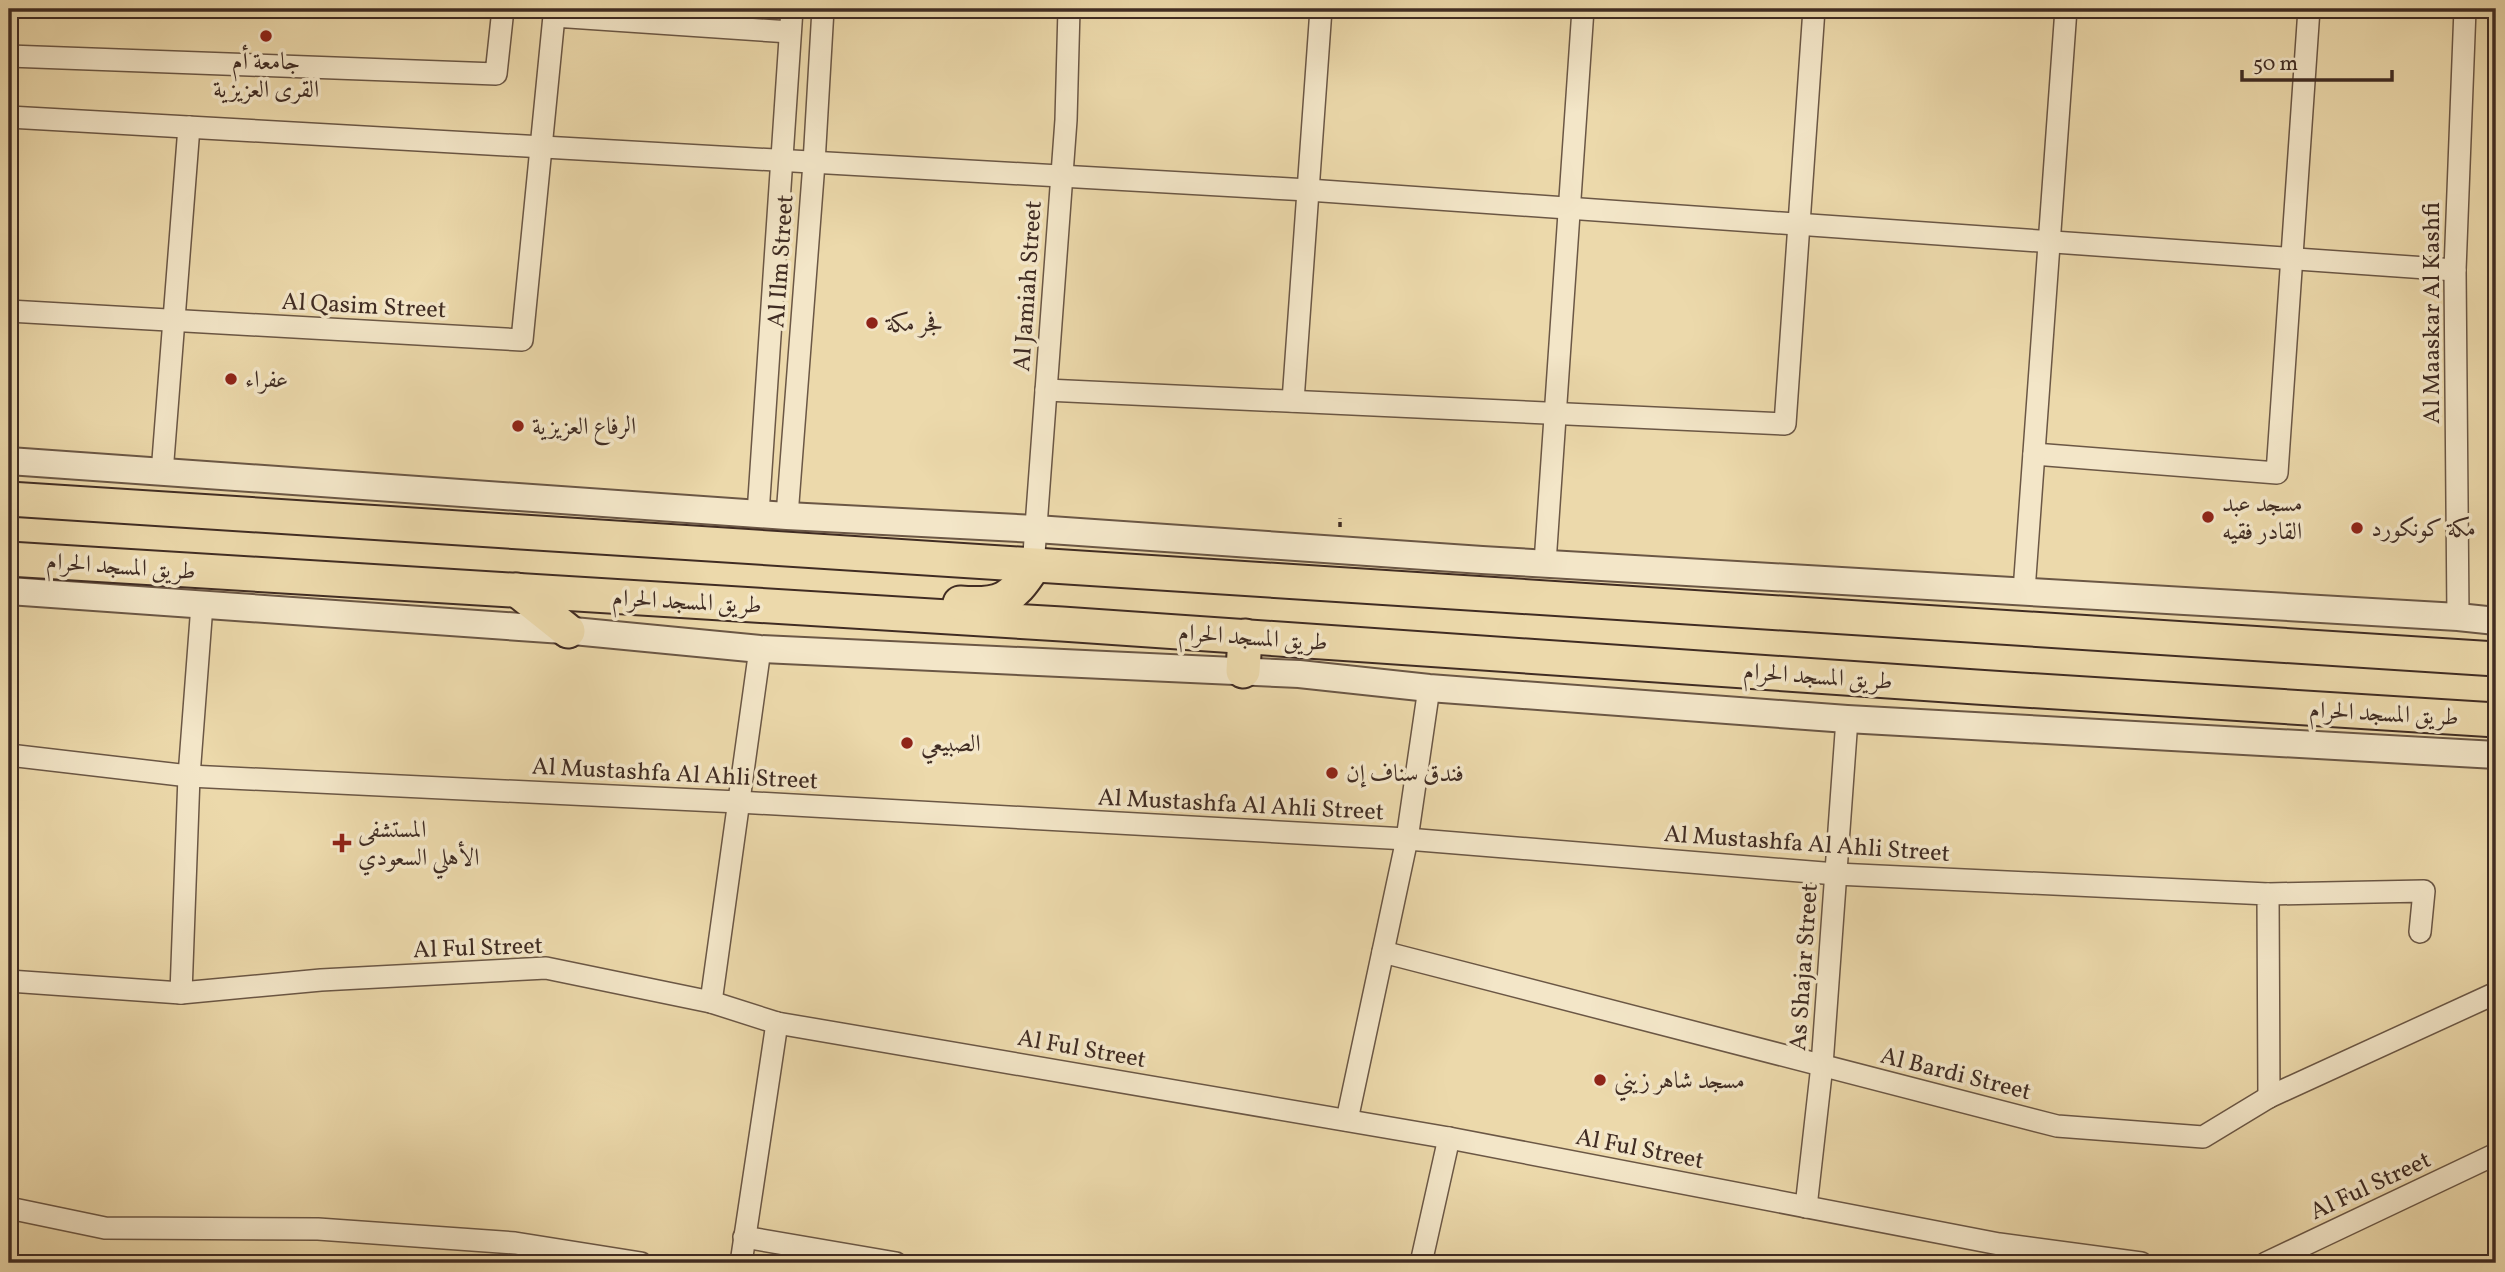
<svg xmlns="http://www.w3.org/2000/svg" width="2505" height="1272" font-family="Vollkorn,Amiri,serif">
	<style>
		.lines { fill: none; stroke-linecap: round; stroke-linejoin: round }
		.minor-casing { stroke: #6b5745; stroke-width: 24 }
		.tertiary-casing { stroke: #6b5745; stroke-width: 30 }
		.primary-casing { stroke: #402c23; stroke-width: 37 }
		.path { stroke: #402c23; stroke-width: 3.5; stroke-dasharray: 5 3.5; stroke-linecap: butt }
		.minor { stroke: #f3e6c8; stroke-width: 21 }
		.tertiary { stroke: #f3e6c8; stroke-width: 26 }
		.primary { stroke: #ecd9ab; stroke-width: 33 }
		.poi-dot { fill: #8f2418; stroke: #f3e6c8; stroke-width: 2.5 }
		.labels { text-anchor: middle; stroke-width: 7; stroke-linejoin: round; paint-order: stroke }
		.poi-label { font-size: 24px; fill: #402c23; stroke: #f3e6c8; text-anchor: start }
		.street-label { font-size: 24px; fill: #402c23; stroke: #f3e6c8 }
	</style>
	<rect width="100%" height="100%" fill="#ecd9ab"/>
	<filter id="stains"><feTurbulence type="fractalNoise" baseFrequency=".00286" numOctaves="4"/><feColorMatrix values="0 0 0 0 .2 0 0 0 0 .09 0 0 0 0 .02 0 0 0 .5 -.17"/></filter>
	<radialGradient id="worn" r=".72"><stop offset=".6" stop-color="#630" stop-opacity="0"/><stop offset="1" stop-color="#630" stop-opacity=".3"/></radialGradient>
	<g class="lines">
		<g class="minor-casing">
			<g id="minor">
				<polyline points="9,56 496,74 503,9"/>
				<polyline points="9,117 1308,190 2455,270"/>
				<polyline points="9,311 522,340 554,16 790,32"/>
				<polyline points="1046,390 1785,424 1814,9"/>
				<polyline points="1293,401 1321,9"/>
				<polyline points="2034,454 2277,473 2309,9"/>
				<polyline points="162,473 189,127"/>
				<polyline points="758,514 792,9"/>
				<polyline points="787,516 814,163 823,9"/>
				<polyline points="1545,563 1583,9"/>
				<polyline points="1033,567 1066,120 1069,9"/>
				<polyline points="2024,591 2066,9"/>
				<polyline points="2458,617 2455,270 2465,9"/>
				<polyline points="9,755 189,776 738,802 1407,839 1836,874 2268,894 2269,1097"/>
				<polyline points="2268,894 2424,891 2420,932"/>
				<polyline points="1383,952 2057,1126 2203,1137 2269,1097 2496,993"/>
				<polyline points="9,981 181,993 321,980 546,968 711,1002 777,1023 1449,1138 1999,1244 2141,1263"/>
				<polyline points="181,993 189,776 202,605"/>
				<polyline points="711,1002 760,649"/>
				<polyline points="1347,1120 1407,839 1429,688"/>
				<polyline points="1806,1207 1822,1065 1847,719"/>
				<polyline points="9,1208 105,1228 318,1229 515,1243 641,1263"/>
				<polyline points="744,1237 896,1263"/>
				<polyline points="741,1263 777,1023"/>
				<polyline points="1421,1263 1449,1138"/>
				<polyline points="2266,1263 2496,1154"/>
			</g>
		</g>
		<g class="tertiary-casing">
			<g id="tertiary">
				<polyline points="9,461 787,516 1036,529 1482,560 2458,617 2496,621"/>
				<polyline points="9,591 563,630 760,649 1299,674 1429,688 1847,719 2496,755"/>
			</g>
		</g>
		<g class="primary-casing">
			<g id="primary">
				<polyline points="9,499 2496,659"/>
				<polyline points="9,559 1062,624 1976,687 2496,720"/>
				<polyline points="517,590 568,631"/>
				<path d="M 960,603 C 1000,606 1012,600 1033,567"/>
				<polyline points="1243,671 1245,636"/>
			</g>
		</g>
		<polyline class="path" points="1340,527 1340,518"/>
		<use href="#minor" class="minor"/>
		<use href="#tertiary" class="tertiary"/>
		<use href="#primary" class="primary"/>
	</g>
	<g class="poi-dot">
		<circle cx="266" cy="36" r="7"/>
		<circle cx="872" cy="323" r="7"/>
		<circle cx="231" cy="379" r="7"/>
		<circle cx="518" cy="426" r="7"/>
		<circle cx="2208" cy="517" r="7"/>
		<circle cx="2357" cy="528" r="7"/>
		<circle cx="907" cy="743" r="7"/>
		<circle cx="1332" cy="773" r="7"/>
		<path d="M338.5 832.5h7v7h7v7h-7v7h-7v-7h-7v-7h7z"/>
		<circle cx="1600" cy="1080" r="7"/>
	</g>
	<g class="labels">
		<g class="poi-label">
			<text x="266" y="69" text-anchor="middle">جامعة أم<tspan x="266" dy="28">القرى العزيزية</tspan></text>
			<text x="886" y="331">فجر مكة</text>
			<text x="245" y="387">عفراء</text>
			<text x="532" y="434">الرفاع العزيزية</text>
			<text x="2222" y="511">مسجد عبد<tspan x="2222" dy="28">القادر فقيه</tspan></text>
			<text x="2371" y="536">مكة كونكورد</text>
			<text x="921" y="751">الصبيعي</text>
			<text x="1346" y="781">فندق سناف إن</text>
			<text x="358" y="837">المستشفى<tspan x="358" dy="28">الأهلي السعودي</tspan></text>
			<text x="1614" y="1088">مسجد شاهر زيني</text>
		</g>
		<g class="street-label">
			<text transform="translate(780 261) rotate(-86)" y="8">Al Ilm Street</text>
			<text transform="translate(1027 286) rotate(-86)" y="8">Al Jamiah Street</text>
			<text transform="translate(364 305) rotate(3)" y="8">Al Qasim Street</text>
			<text transform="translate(2431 313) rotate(-90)" y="8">Al Maaskar Al Kashfi</text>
			<text transform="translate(121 566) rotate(4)" y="8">طريق المسجد الحرام</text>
			<text transform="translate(687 601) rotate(3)" y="8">طريق المسجد الحرام</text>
			<text transform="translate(1253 637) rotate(4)" y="8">طريق المسجد الحرام</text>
			<text transform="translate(1818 676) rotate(4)" y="8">طريق المسجد الحرام</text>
			<text transform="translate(2384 713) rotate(3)" y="8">طريق المسجد الحرام</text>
			<text transform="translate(675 773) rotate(3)" y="8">Al Mustashfa Al Ahli Street</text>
			<text transform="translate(1241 804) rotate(3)" y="8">Al Mustashfa Al Ahli Street</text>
			<text transform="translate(1807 843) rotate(4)" y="8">Al Mustashfa Al Ahli Street</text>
			<text transform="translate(478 947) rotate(-2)" y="8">Al Ful Street</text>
			<text transform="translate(1803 967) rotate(-86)" y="8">As Shajar Street</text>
			<text transform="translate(1082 1048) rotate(10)" y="8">Al Ful Street</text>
			<text transform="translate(1956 1073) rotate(14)" y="8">Al Bardi Street</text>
			<text transform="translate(1640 1148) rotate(11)" y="8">Al Ful Street</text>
			<text transform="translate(2370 1185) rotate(-25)" y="8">Al Ful Street</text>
		</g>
	</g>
	<rect width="2505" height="1272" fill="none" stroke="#ecd9ab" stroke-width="35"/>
	<rect x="10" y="10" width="2484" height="1251" fill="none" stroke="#402c23" stroke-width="3.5"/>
	<rect x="18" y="18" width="2470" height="1237" fill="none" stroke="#402c23" stroke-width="2"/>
	<path d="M2242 70v10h150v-10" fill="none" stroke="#402c23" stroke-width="3.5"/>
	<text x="2253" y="70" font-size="21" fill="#402c23" stroke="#f3e6c8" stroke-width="5" paint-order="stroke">50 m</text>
	<rect width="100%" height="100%" filter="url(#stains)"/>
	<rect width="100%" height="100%" fill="url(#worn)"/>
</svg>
